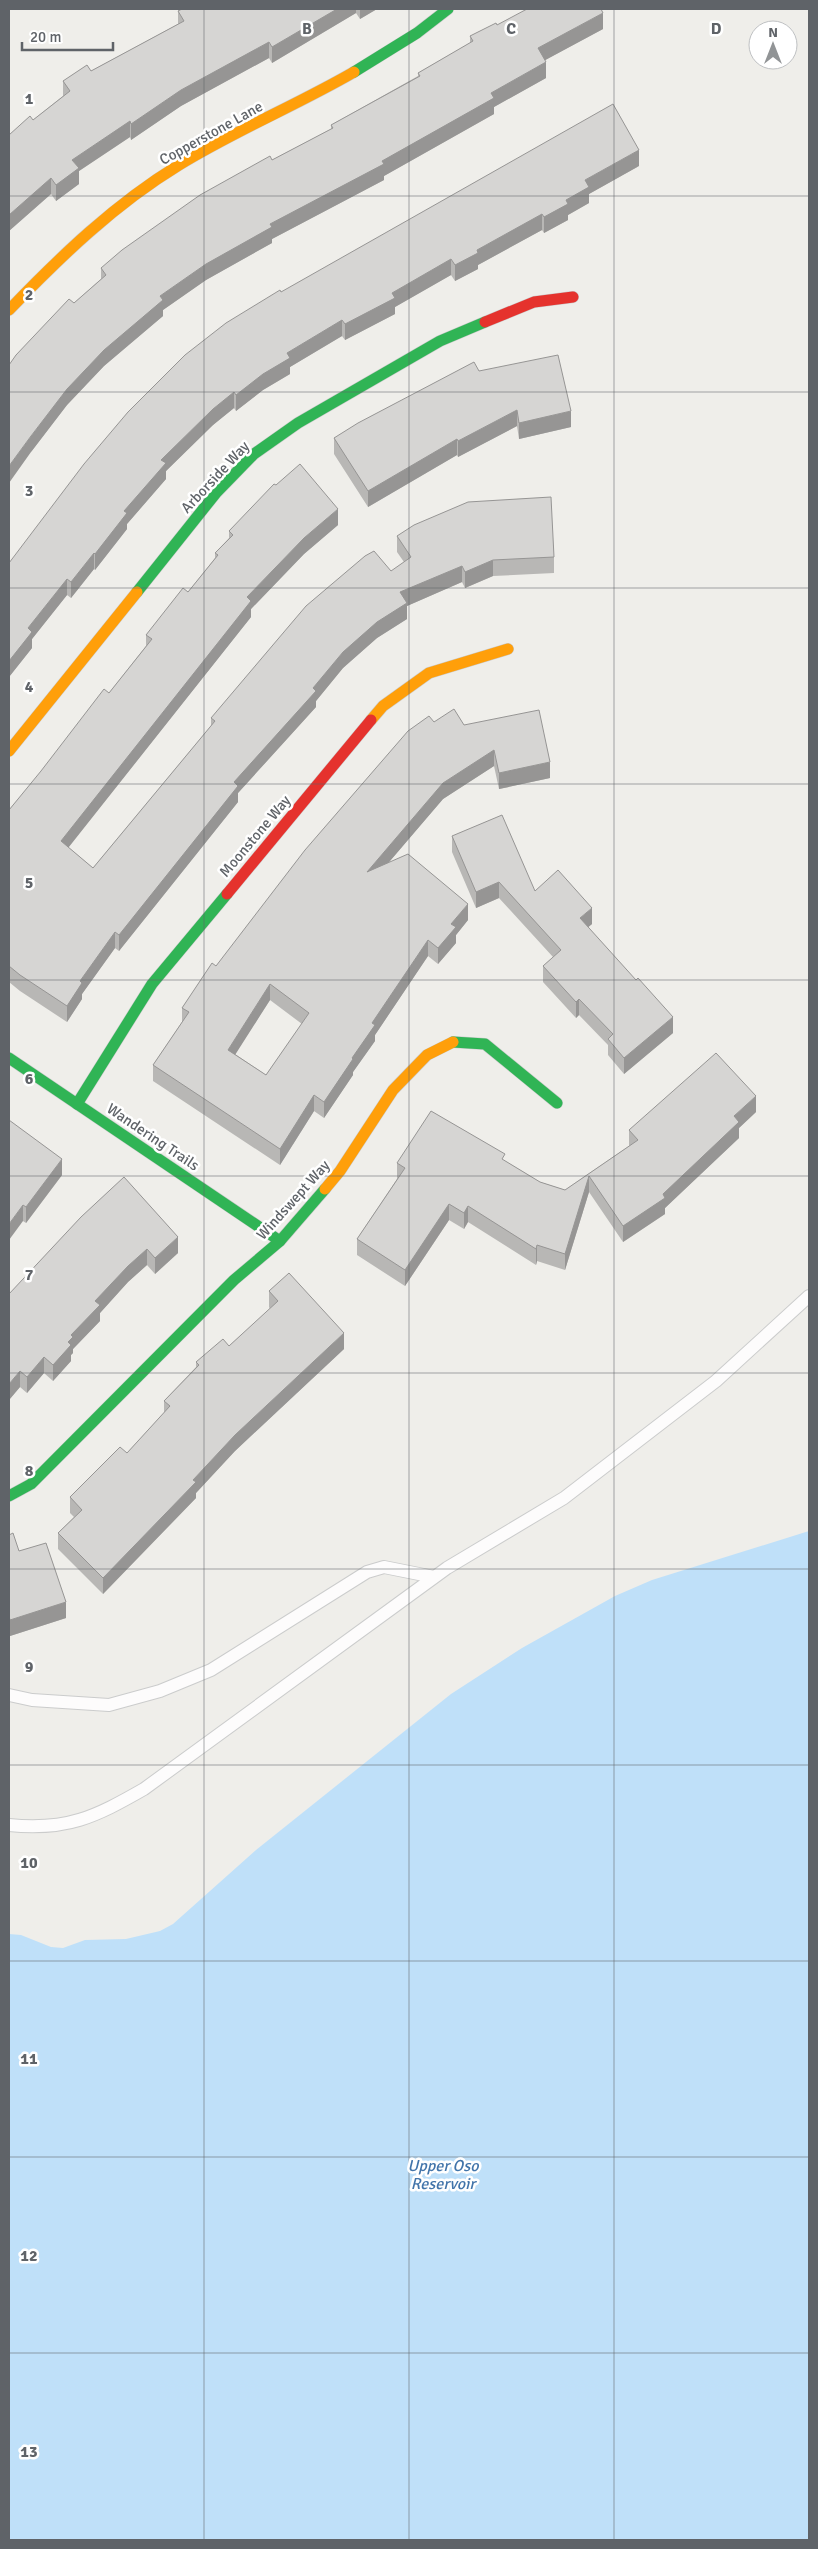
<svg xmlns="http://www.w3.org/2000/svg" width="818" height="2549" font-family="Signika,sans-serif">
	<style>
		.water { fill: #bfe0f9 }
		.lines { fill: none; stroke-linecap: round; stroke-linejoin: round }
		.lane-casing { stroke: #cbcccc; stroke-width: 14 }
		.fast-casing { stroke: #cacacb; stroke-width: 12 }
		.slow-casing { stroke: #cacacb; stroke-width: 12 }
		.jam-casing { stroke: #cacacb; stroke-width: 12 }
		.lane { stroke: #fdfcfc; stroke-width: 12 }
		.fast { stroke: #30b455; stroke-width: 11 }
		.slow { stroke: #ff9f0a; stroke-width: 11 }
		.jam { stroke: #e5322d; stroke-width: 11 }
		.wall { fill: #b8b7b5; fill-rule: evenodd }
		.shaded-wall { fill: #969594 }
		.building { fill: #d6d5d3; stroke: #969594; fill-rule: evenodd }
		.grid { fill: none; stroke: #5f6368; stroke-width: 1; stroke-opacity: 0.55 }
		.labels { text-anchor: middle; stroke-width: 5; stroke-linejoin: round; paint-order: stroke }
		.street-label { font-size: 15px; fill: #5f6368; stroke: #fff }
		.water-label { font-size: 16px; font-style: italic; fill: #4174aa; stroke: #fff }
		.grid-label { font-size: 16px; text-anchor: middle; font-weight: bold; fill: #5f6368; stroke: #fff; stroke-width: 5; stroke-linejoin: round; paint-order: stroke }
	</style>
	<rect width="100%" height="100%" fill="#efeeea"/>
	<polygon class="water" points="809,1531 809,2540 9,2540 9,1934 21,1935 51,1947 63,1948 85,1940 126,1939 160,1931 173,1924 256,1850 451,1694 522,1648 615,1596 652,1580"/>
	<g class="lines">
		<g class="lane-casing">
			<g id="lane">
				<polyline points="9,1695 32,1700 109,1705 160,1691 211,1670 367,1572 384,1567 434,1577"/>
				<path d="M 9,1825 C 67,1831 95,1817 144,1789 L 447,1568 L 564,1498 L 716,1381 L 809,1296"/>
			</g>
		</g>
		<g class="fast-casing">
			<g id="fast">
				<polyline points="354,72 417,33 448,9"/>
				<polyline points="137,592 216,493 254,454 298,423 440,341 485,322"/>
				<polyline points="453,1042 485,1044 557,1103"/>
				<polyline points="9,1058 280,1241"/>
				<polyline points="77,1104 152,984 227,894"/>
				<polyline points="9,1496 31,1484 234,1280 280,1241 325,1189"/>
			</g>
		</g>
		<g class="slow-casing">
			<g id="slow">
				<path d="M 9,310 C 61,256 115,204 179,165 C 236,130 297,105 354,72"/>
				<polyline points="371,720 383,706 429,673 508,649"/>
				<polyline points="9,751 137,592"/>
				<polyline points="325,1189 340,1171 393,1090 427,1055 453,1042"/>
			</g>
		</g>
		<g class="jam-casing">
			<g id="jam">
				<polyline points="485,322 534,302 573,297"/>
				<polyline points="227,894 371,720"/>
			</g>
		</g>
		<use href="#lane" class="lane"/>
		<use href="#fast" class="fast"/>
		<use href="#slow" class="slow"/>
		<use href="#jam" class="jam"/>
	</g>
	<g class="wall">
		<polygon points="182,9 377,9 360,19 356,13 272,63 269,58 181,106 131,140 130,137 79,171 79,184 56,201 51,194 9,231 9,135 33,120 63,96 63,81 91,71 178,24 178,11"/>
		<polygon points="497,25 603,29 545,60 546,78 494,107 494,114 384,176 384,180 272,239 272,243 206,280 163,310 163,316 104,366 67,405 31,452 74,303 101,279 101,268 272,160 331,129 331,125 418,76 418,73 470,43 470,36"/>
		<polygon points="639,166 589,194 589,203 568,215 568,220 544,233 542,230 478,265 478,269 455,281 451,275 395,307 395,314 345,340 342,336 290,367 290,374 263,390 236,411 234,408 213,425 166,471 166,479 127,524 127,529 95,570 94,569 71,598 67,595 32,639 32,648 9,677 9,563 281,292"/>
		<polygon points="479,371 571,427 519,439 517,426 458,457 457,455 368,507 334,454 334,438"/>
		<polygon points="276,485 338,525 304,554 251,609 251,617 68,847 93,868 211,726 211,718 404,562 397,552 397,536 554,557 554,573 493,576 465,588 462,582 407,606 407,619 377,638 343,668 316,701 316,707 238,793 238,802 119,951 115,948 82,994 82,999 67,1022 20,991 9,982 9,810 109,693 146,646 146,635 188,592 215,558 215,553 229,538 229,531"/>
		<path d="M 434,722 L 464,725 L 550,778 L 499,789 L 494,766 L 443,799 L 388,863 L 468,920 L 456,935 L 456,943 L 438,964 L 428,956 L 375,1035 L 375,1041 L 353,1072 L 353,1075 L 324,1118 L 314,1111 L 280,1165 L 153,1081 L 153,1065 L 182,1022 L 182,1008 L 216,966 ZM 270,1000 L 302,1024 L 266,1075 L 235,1054 Z"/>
		<polygon points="452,836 535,891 592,924 588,927 673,1033 624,1074 608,1055 608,1045 579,1015 576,1018 543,982 543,966 553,957 499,898 476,908 452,852"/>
		<polygon points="756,1112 739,1128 739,1138 665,1208 665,1214 623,1242 589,1192 565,1270 537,1261 536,1265 468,1222 464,1229 449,1220 405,1286 357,1255 357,1239 397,1179 397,1163 505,1161 540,1182 565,1190 629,1146 629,1130"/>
		<polygon points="9,1120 62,1175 26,1223 23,1221"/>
		<polygon points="81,1217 178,1253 155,1274 147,1265 128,1282 100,1313 100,1321 73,1349 73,1353 71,1355 71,1361 53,1381 44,1373 27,1393 20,1387 9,1400"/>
		<polygon points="269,1291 344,1349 235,1451 196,1493 196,1498 103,1594 58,1549 58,1533 74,1517 70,1513 70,1497 127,1453 164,1413 164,1401 196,1367 196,1362 229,1346 270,1309 269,1307"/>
		<polygon points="9,1535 19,1551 66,1618 10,1636 9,1632"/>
	</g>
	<g class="shaded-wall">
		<polygon points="337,9 356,9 356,13 272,63 272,47"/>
		<polygon points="360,9 377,9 360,19"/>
		<polygon points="603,13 603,29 538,64 538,48"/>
		<polygon points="269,42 269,58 181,106 131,140 131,124 181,90"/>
		<polygon points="546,62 546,78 494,107 494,114 384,176 384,180 272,239 272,243 206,280 163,310 163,316 104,366 67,405 31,452 9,483 9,466 31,436 67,389 104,350 160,296 206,264 270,224 382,161 491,93"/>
		<polygon points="130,121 130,137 79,171 79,184 56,201 56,185 72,160"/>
		<polygon points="639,150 639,166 589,194 589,203 568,215 568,220 544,233 544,217 566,200 585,180"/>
		<polygon points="51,178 51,194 9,231 9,215"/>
		<polygon points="542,214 542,230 478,265 478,269 455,281 455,265 477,250"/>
		<polygon points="451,259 451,275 395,307 395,314 345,340 345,324 392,293"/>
		<polygon points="342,320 342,336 290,367 290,374 263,390 236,411 236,395 287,353"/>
		<polygon points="234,392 234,408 213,425 166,471 166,479 127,524 127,529 95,570 95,554 124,511 161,460 213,409"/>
		<polygon points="517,410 517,426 458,457 458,441"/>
		<polygon points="571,411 571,427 519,439 519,423"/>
		<polygon points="457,439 457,455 368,507 368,491"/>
		<polygon points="338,509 338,525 304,554 251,609 251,617 61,857 61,841 247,597 304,538"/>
		<polygon points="94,553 94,569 71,598 71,582"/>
		<polygon points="493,560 493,576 465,588 465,572"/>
		<polygon points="462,566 462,582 407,606 407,619 377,638 343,668 316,701 316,707 238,793 238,802 119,951 119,935 234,782 343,652 400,592"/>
		<polygon points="67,579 67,595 32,639 32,648 9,677 9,661 28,628"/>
		<polygon points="494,750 494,766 443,799 367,888 367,872 443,783"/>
		<polygon points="550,762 550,778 499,789 499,773"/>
		<polygon points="499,882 499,898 476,908 476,892"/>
		<polygon points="468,904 468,920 456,935 456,943 438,964 438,948 451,924"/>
		<polygon points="592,908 592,924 580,934 580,918"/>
		<polygon points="115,932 115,948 82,994 82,999 67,1022 67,1006 80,981"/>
		<polygon points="428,940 428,956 375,1035 375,1041 353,1072 353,1075 324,1118 324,1102 352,1058 372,1023"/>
		<polygon points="270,984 270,1000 228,1066 228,1050"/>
		<polygon points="579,999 579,1015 576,1018 576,1002"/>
		<polygon points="673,1017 673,1033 624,1074 624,1058"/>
		<polygon points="314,1095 314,1111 280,1165 280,1149"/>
		<polygon points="756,1096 756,1112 739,1128 739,1138 665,1208 665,1214 623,1242 623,1226 663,1194 734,1116"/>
		<polygon points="62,1159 62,1175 26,1223 26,1207"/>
		<polygon points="589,1176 589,1192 565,1270 565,1254"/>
		<polygon points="449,1204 449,1220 405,1286 405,1270"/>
		<polygon points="23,1205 23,1221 9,1240 9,1224"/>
		<polygon points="468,1206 468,1222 464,1229 464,1213"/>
		<polygon points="178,1237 178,1253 155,1274 155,1258"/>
		<polygon points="537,1245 537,1261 536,1265 536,1249"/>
		<polygon points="147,1249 147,1265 128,1282 100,1313 100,1321 73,1349 73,1353 71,1355 71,1361 53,1381 53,1365 68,1342 71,1335 95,1301 128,1266"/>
		<polygon points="344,1333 344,1349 235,1451 196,1493 196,1498 103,1594 103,1578 193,1480 235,1435"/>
		<polygon points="44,1357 44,1373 27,1393 27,1377"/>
		<polygon points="20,1371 20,1387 9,1400 9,1384"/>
		<polygon points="66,1602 66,1618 10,1636 10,1620"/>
	</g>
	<g class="building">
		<polygon points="182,9 337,9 272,47 269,42 181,90 131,124 130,121 72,160 79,168 56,185 51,178 9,215 9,135 30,116 33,120 70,91 63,81 87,65 91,71 184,21 178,11"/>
		<polygon points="527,9 601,9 603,13 538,48 546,62 491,93 494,98 382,161 384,164 270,224 272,227 206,264 160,296 163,300 104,350 67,389 31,436 9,466 9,365 16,355 69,299 74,303 106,275 101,268 122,250 200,195 270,156 272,160 333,128 331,125 420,76 418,73 473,41 470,36 496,23 497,25"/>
		<polygon points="613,104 639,150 585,180 589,187 566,200 568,204 544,217 542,214 477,250 478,253 455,265 451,259 392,293 395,298 345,324 342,320 287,353 290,358 263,374 236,395 234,392 213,409 161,460 166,463 124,511 127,513 95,554 94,553 71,582 67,579 28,628 32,632 9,661 9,563 84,464 128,412 185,355 226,323 280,290 281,292"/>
		<polygon points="558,355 571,411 519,423 517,410 458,441 457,439 368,491 334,438 358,423 474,362 479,371"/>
		<polygon points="300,464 338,509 304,538 247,597 251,601 61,841 93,868 215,721 211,718 306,606 365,556 374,551 391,571 411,557 397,536 414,525 468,502 551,497 554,557 493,560 465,572 462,566 400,592 407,603 377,622 343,652 313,688 316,691 234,782 238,786 119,935 115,932 80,981 82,983 67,1006 20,975 9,966 9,810 41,771 104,689 109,693 152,639 146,635 183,588 188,592 218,555 215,553 233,535 229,531 274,484 276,485"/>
		<path d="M 454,709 L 464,725 L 539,710 L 550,762 L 499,773 L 494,750 L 443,783 L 367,872 L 408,854 L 468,904 L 451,924 L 456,927 L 438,948 L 428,940 L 372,1023 L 375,1025 L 352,1058 L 353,1059 L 324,1102 L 314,1095 L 280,1149 L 153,1065 L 189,1012 L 182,1008 L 212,963 L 216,966 L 305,850 L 408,731 L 429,716 L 434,722 ZM 270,984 L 309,1013 L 266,1075 L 228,1050 Z"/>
		<polygon points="502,815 535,891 558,870 592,908 580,918 636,980 638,978 673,1017 624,1058 608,1039 613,1034 579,999 576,1002 543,966 561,950 499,882 476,892 452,836"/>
		<polygon points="716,1053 756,1096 734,1116 739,1122 663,1194 665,1198 623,1226 589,1176 565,1254 537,1245 536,1249 468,1206 464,1213 449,1204 405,1270 357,1239 405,1168 397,1163 431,1111 505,1154 502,1159 540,1182 565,1190 638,1140 629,1130"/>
		<polygon points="9,1120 62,1159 26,1207 23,1205 9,1224"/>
		<polygon points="124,1177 178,1237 155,1258 147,1249 128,1266 95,1301 100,1305 71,1335 73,1337 68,1342 71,1345 53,1365 44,1357 27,1377 20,1371 9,1384 9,1294 81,1217"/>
		<polygon points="289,1273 344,1333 235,1435 193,1480 196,1482 103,1578 58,1533 82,1510 70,1497 120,1447 127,1453 170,1406 164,1401 199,1365 196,1362 223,1339 229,1346 278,1301 269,1291"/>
		<polygon points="13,1533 19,1551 46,1543 66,1602 10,1620 9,1616 9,1535"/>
	</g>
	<path class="grid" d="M 204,9 L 204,2540M 409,9 L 409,2540M 614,9 L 614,2540M 9,196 L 809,196M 9,392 L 809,392M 9,588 L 809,588M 9,784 L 809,784M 9,980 L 809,980M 9,1176 L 809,1176M 9,1373 L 809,1373M 9,1569 L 809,1569M 9,1765 L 809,1765M 9,1961 L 809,1961M 9,2157 L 809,2157M 9,2353 L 809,2353"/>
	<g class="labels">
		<g class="street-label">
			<text transform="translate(211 133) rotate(-29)" y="5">Copperstone Lane</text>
			<text transform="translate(215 477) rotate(-47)" y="5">Arborside Way</text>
			<text transform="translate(255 836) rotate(-50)" y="5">Moonstone Way</text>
			<text transform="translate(153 1137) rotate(34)" y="5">Wandering Trails</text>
			<text transform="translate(293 1200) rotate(-48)" y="5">Windswept Way</text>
		</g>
		<g class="water-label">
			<text x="443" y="2171">Upper Oso<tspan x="443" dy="18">Reservoir</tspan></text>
		</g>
	</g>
	<g class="grid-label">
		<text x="307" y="34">B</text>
		<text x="511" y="34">C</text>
		<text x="716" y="34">D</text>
		<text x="29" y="104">1</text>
		<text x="29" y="300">2</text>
		<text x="29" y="496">3</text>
		<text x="29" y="692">4</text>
		<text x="29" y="888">5</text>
		<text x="29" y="1084">6</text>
		<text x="29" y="1280">7</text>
		<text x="29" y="1476">8</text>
		<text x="29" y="1672">9</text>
		<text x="29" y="1868">10</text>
		<text x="29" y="2064">11</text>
		<text x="29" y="2261">12</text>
		<text x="29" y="2457">13</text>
	</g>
	<rect width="818" height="2549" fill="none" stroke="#5f6368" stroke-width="20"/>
	<g transform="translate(773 45)"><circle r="24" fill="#ffffff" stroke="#bfc1c3"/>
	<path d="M0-4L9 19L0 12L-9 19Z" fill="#919496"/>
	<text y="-8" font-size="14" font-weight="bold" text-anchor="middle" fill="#5f6368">N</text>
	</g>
	<path d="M22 42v8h91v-8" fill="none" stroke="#5f6368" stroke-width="2.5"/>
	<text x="30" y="42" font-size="15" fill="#5f6368" stroke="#ffffff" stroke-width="4" paint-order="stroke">20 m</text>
</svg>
